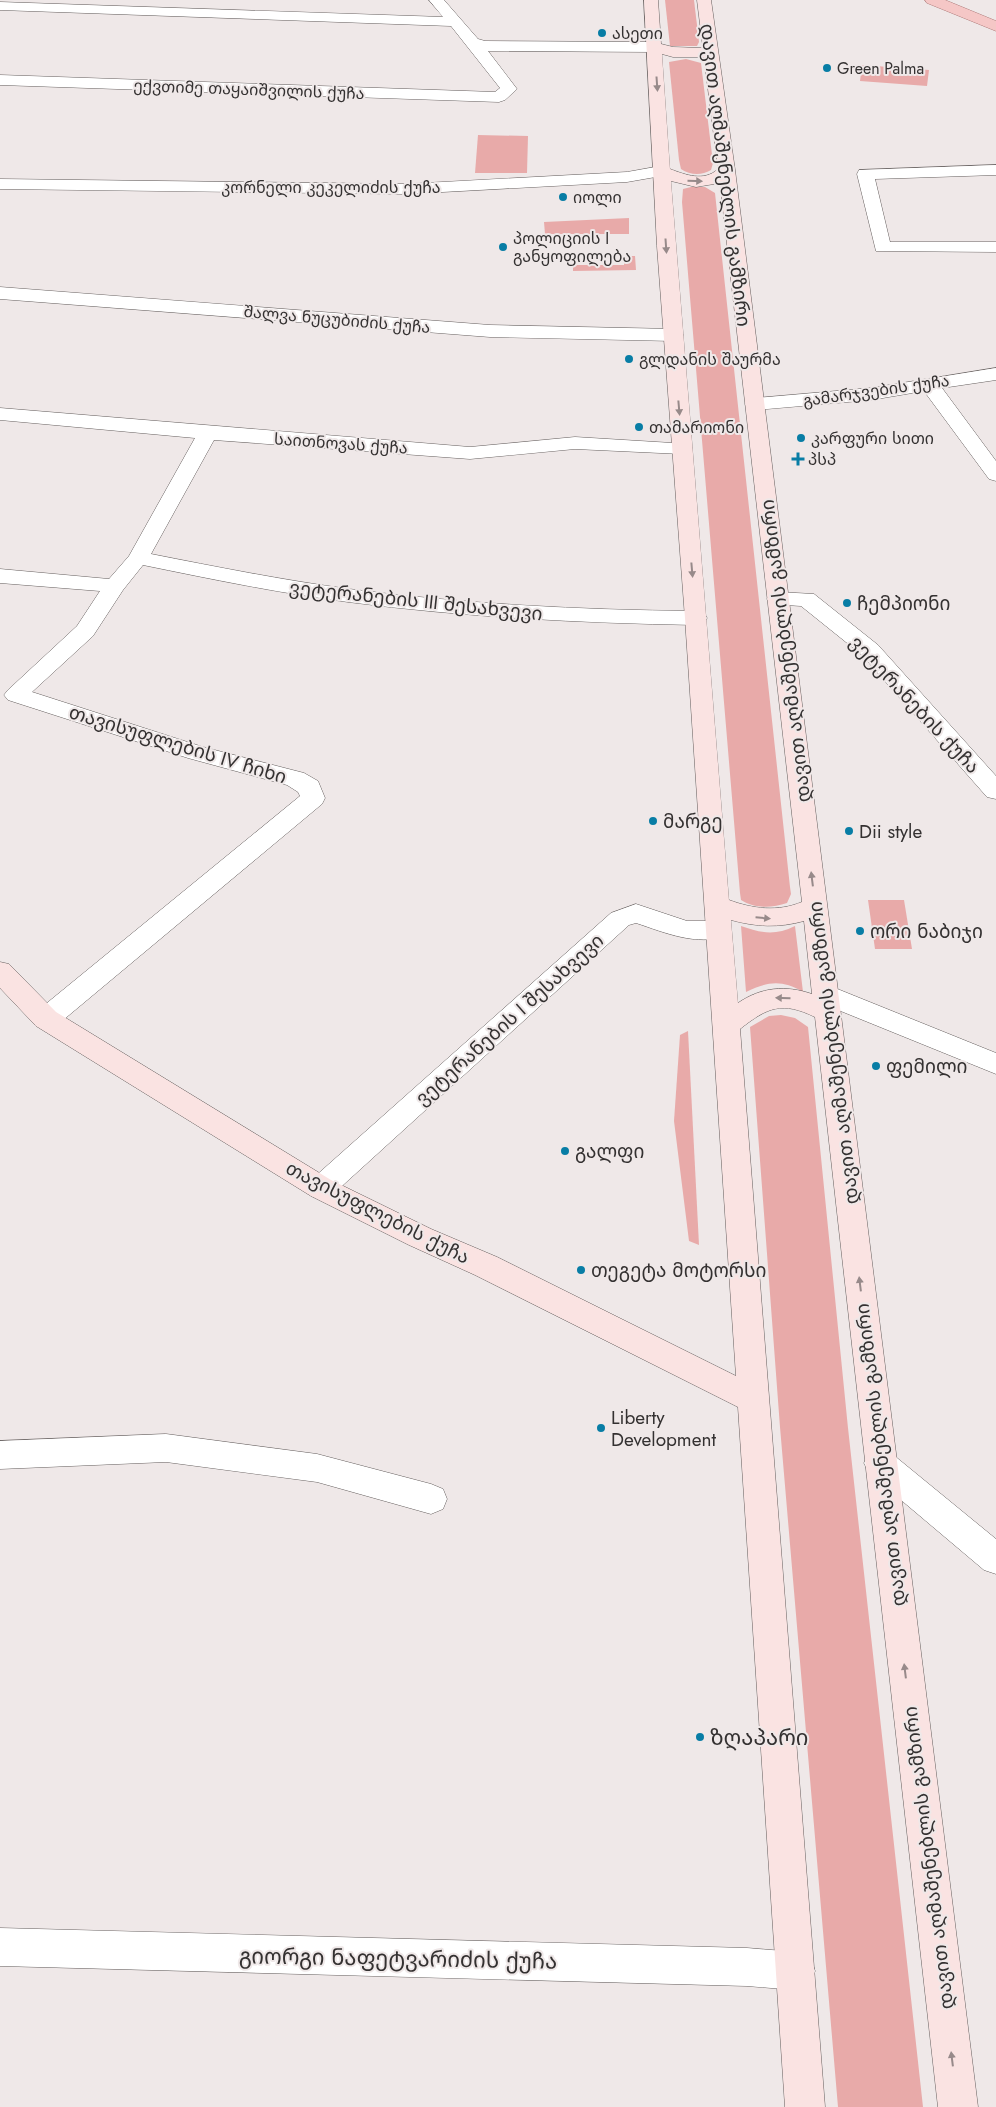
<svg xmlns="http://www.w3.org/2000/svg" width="996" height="2107" font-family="Jost,'Noto Sans Georgian',sans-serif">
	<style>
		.green { fill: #e8aaa9 }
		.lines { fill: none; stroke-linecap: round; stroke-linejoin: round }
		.street-casing { stroke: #655f5e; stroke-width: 1 }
		.secondary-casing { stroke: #655f5e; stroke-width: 1 }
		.primary-casing { stroke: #ae7a79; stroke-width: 1 }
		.street { fill: #fff; fill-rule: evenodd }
		.secondary { fill: #fae3e2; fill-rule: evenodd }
		.primary { fill: #f5c7c6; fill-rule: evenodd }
		.oneway { fill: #978a8a }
		.poi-dot { fill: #087da5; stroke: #efe8e8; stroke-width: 2 }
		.labels { text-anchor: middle; stroke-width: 4; stroke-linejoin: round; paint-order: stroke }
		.far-poi-label { font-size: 16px; fill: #343131; stroke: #efe8e8; text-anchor: start }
		.far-street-label { font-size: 16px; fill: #343131; stroke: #efe8e8 }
		.street-label { font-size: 19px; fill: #343131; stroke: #efe8e8 }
		.poi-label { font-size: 19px; fill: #343131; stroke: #efe8e8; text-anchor: start }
		.near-poi-label { font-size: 22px; fill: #343131; stroke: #efe8e8; text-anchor: start }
		.near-street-label { font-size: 22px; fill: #343131; stroke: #efe8e8 }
	</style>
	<rect width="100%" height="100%" fill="#efe8e8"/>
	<g class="green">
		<polygon points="665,0 694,0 699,42 697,46 670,46"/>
		<path d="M 686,59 L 701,63 L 713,163 L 711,170 C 701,176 690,175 681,169 L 679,160 L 669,62 Z"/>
		<polygon points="862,65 929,70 927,86 860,81"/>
		<polygon points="478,135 528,136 527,173 475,173"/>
		<path d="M 691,187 L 705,187 L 715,193 L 790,887 L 791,894 L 787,903 C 772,908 755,909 741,900 L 740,893 L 682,202 L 683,189 Z"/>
		<polygon points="629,218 629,234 545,234 544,222"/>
		<polygon points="624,256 635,256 636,270 573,271 573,265 624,265"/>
		<polygon points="868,900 904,900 912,949 875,949"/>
		<path d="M 741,926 C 761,933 775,936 795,926 L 803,992 C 782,980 769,981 746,992 Z"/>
		<polygon points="781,1015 795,1018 808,1027 848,1428 923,2107 838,2107 780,1427 750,1027 769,1016"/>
		<polygon points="688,1031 699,1245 689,1241 674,1121 680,1035"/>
	</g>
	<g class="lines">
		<g class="street-casing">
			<g id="street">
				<polygon points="429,0 444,0 478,39 485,41 654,42 662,47 654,52 488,51 517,89 505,100 499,102 0,85 0,75 495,92 500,88 451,26 0,10 0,2 443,17"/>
				<polygon points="996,165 996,175 875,179 890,242 996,242 996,252 876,251 857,174 859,170"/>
				<polygon points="661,166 667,167 669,171 667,175 627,182 406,194 0,189 0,179 406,184 627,172"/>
				<polygon points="0,287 490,325 674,329 681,331 683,335 681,339 674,341 490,337 0,299"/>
				<polygon points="996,368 996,380 942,388 996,461 996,481 989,479 924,391 871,400 755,410 748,408 745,404 748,400 755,398 871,388"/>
				<path d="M 0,408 L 470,447 L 575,437 L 689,444 L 692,448 L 689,452 L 682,454 L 575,449 L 470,459 L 214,440 L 151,554 C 217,567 282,580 349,589 C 464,604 580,610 696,611 L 704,613 L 707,618 L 704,623 L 696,625 C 580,623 464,617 348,602 C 279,593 211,579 143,565 L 123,590 L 93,636 L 32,692 L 203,747 L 304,773 L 318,781 L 325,798 L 322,804 L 56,1026 L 46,1029 L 36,1026 L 32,1019 L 36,1012 L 300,796 L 298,792 L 287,785 L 188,758 L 8,700 L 4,695 L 8,690 L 77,626 L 100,591 L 0,583 L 0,569 L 109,579 L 129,556 L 195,438 L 0,420 Z"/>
				<polygon points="778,592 814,594 878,645 996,776 996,799 987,797 862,655 801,606 770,604 767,599 770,594"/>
				<path d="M 636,904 L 687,921 L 718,921 L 727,924 L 731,930 L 727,936 C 696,946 666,933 636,923 L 629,925 L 331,1196 L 321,1199 L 311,1196 L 306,1188 L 311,1180 L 611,913 Z"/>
				<polygon points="825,984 996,1053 996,1074 816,1001 812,994 816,987"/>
				<polygon points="166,1434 317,1454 431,1484 443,1489 447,1499 443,1509 431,1514 317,1482 166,1462 0,1469 0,1441"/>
				<polygon points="880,1449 891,1453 996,1539 996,1574 984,1570 869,1473 864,1463 869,1453"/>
				<polygon points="0,1928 747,1948 796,1952 810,1957 815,1971 810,1985 796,1990 747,1986 0,1966"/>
			</g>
		</g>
		<g class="secondary-casing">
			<path id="secondary" d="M 644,0 L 658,0 L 661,44 L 673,47 L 703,48 L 697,0 L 711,0 L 735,170 L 978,2107 L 938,2107 L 815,1017 C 782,1001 768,1007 740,1029 L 825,2107 L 785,2107 L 738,1407 L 475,1275 L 409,1245 L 311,1196 L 36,1026 L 0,988 L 0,962 L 9,964 L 56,1012 L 331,1180 L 431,1229 L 497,1257 L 736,1376 L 685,618 L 657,246 ZM 662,54 L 673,57 L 704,57 L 718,169 C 704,182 686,175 670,169 ZM 671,181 L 696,187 L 720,183 L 802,902 C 778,912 753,909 729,900 ZM 731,920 C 756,927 779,928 804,921 L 812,994 C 786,985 761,987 738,1003 Z"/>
		</g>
		<g class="primary-casing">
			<polygon id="primary" points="925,0 945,0 996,21 996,31 927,3"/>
		</g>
		<use href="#street" class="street"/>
		<use href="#secondary" class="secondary"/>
		<use href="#primary" class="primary"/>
	</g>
	<defs><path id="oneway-solid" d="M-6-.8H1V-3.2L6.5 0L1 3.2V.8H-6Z" transform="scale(1.25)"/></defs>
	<g class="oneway">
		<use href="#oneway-solid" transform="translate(657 84) rotate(86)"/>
		<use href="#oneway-solid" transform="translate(695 181) rotate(1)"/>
		<use href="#oneway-solid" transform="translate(666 246) rotate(86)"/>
		<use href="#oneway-solid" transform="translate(679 408) rotate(85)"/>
		<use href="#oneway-solid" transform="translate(692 570) rotate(85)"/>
		<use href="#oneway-solid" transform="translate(812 879) rotate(-97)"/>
		<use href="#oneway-solid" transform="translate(763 918) rotate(6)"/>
		<use href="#oneway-solid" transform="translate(783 998) rotate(-178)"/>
		<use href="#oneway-solid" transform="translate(860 1284) rotate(-97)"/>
		<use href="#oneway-solid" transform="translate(905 1671) rotate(-97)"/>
		<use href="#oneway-solid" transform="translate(952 2059) rotate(-97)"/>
	</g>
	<g class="poi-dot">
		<circle cx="602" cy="33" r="5"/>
		<circle cx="827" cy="68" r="5"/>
		<circle cx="563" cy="197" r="5"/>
		<circle cx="503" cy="247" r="5"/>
		<circle cx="629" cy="359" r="5"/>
		<circle cx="639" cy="427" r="5"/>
		<circle cx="801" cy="438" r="5"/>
		<path d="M795.5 451.5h5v5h5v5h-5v5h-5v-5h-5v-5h5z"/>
		<circle cx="847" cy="603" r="5"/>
		<circle cx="653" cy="821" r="5"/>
		<circle cx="849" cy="831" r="5"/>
		<circle cx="860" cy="931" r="5"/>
		<circle cx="876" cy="1066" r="5"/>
		<circle cx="565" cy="1151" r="5"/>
		<circle cx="581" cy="1270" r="5"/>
		<circle cx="601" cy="1428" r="5"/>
		<circle cx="700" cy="1737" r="5"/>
	</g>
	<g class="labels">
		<g class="far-poi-label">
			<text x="612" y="39">ასეთი</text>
			<text x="837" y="74">Green Palma</text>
			<text x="573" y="203">იოლი</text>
			<text x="513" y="244">პოლიციის I<tspan x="513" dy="18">განყოფილება</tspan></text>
			<text x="639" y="365">გლდანის შაურმა</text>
			<text x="649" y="433">თამარიონი</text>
			<text x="811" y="444">კარფური სითი</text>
			<text x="808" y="465">პსპ</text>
		</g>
		<g class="far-street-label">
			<text transform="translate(249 89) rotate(2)" y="6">ექვთიმე თაყაიშვილის ქუჩა</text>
			<text x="331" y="193">კორნელი კეკელიძის ქუჩა</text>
			<text transform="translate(337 319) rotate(5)" y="6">შალვა ნუცუბიძის ქუჩა</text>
			<text transform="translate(876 390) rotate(-8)" y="6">გამარჯვების ქუჩა</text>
			<text transform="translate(341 443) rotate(4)" y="6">საითნოვას ქუჩა</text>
		</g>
		<g class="street-label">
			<text transform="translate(726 175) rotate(83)" y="7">დავით აღმაშენებლის გამზირი</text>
			<text transform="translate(416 600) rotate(6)" y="7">ვეტერანების III შესახვევი</text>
			<text transform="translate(785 651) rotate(-97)" y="7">დავით აღმაშენებლის გამზირი</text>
			<text transform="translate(915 704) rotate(47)" y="7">ვეტერანების ქუჩა</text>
			<text transform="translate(178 744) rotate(17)" y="7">თავისუფლების IV ჩიხი</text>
			<text transform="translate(509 1019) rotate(-42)" y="7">ვეტერანების I შესახვევი</text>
			<text transform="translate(833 1053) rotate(-97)" y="7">დავით აღმაშენებლის გამზირი</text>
			<text transform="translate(378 1212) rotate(27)" y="7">თავისუფლების ქუჩა</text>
			<text transform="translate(880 1455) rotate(-97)" y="7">დავით აღმაშენებლის გამზირი</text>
			<text transform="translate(928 1858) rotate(-97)" y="7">დავით აღმაშენებლის გამზირი</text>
		</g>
		<g class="poi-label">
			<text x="857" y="610">ჩემპიონი</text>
			<text x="663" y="828">მარგე</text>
			<text x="859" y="838">Dii style</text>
			<text x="870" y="938">ორი ნაბიჯი</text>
			<text x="886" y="1073">ფემილი</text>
			<text x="575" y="1158">გალფი</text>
			<text x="591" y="1277">თეგეტა მოტორსი</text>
			<text x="611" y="1424">Liberty<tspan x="611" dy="22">Development</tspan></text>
		</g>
		<g class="near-poi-label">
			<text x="710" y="1745">ზღაპარი</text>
		</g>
		<g class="near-street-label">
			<text transform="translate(398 1958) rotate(1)" y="8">გიორგი ნაფეტვარიძის ქუჩა</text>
		</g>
	</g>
</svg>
